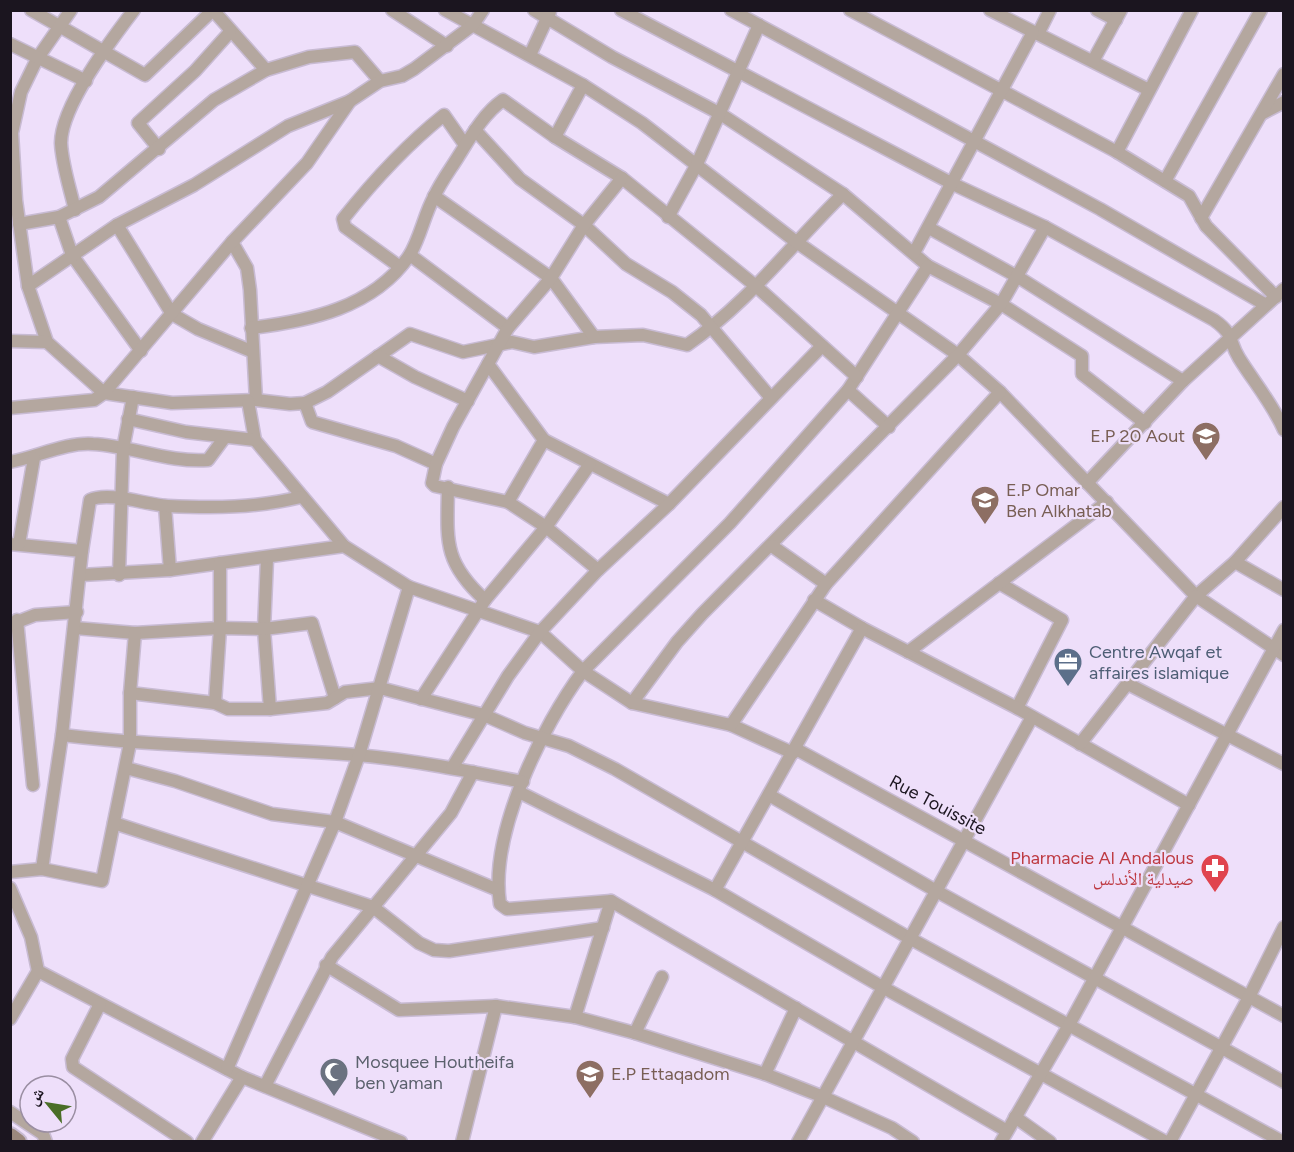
<svg xmlns="http://www.w3.org/2000/svg" width="1294" height="1152" font-family="Figtree,'Noto Naskh Arabic',sans-serif">
	<style>
		.lines { fill: none; stroke-linecap: round; stroke-linejoin: round }
		.minor-casing { stroke: #c8bbd3; stroke-width: 15 }
		.secondary-casing { stroke: #c8bbd3; stroke-width: 20 }
		.minor { stroke: #b4a79f; stroke-width: 12 }
		.secondary { stroke: #9b887d; stroke-width: 16 }
		.labels { text-anchor: middle; stroke-width: 4.5; stroke-linejoin: round; paint-order: stroke }
		.education-label { font-size: 18px; fill: #785e54; stroke: #eedffa; text-anchor: start }
		.service-label { font-size: 18px; fill: #4e5e75; stroke: #eedffa; text-anchor: start }
		.street-label { font-size: 18px; fill: #1b151f; stroke: #eedffa }
		.health-label { font-size: 18px; fill: #be3a42; stroke: #eedffa; text-anchor: end }
		.worship-label { font-size: 18px; fill: #5b616d; stroke: #eedffa; text-anchor: start }
	</style>
	<rect width="100%" height="100%" fill="#eedffa"/>
	<g class="lines">
		<g class="minor-casing">
			<g id="minor">
				<polyline points="31,10 145,75 213,10"/>
				<path d="M 71,10 L 37,59 L 21,92 L 12,133 L 16,200 L 28,286 L 47,342 L 104,393 L 172,403 L 256,400 L 290,404 L 305,403 L 327,392 L 410,334 L 463,352 L 512,342 L 534,347 L 594,337 L 643,335 L 687,345 C 747,304 791,245 843,194"/>
				<polyline points="213,10 266,70"/>
				<polyline points="392,10 447,46"/>
				<polyline points="445,10 583,85 642,123 795,241 958,355 1000,392 1196,596 1235,562 1284,507"/>
				<polyline points="534,10 612,57 719,113 843,194 928,266 1001,304 1082,356 1082,374 1145,423"/>
				<path d="M 621,10 L 953,184 L 1045,227 L 1214,320 C 1235,335 1228,340 1239,358 C 1254,382 1272,403 1284,430"/>
				<polyline points="731,10 1100,209 1266,305"/>
				<polyline points="850,10 1117,152 1189,196 1206,226 1276,297"/>
				<polyline points="990,10 1149,90"/>
				<polyline points="1097,10 1116,20"/>
				<polyline points="1038,34 1050,10"/>
				<polyline points="10,44 86,81"/>
				<polyline points="530,55 550,12"/>
				<polyline points="1093,61 1121,10"/>
				<polyline points="1263,113 1284,102"/>
				<polyline points="475,130 520,179 584,225 626,264 672,292 701,315 771,398"/>
				<polyline points="555,137 583,85"/>
				<polyline points="159,149 138,123 195,71 230,32"/>
				<polyline points="1117,152 1192,10"/>
				<polyline points="1165,181 1261,10"/>
				<polyline points="434,196 551,278 594,337"/>
				<path d="M 75,210 C 70,188 62,165 61,143 C 61,106 111,40 134,10"/>
				<polyline points="59,217 72,255 141,351"/>
				<polyline points="668,217 697,164 759,25"/>
				<polyline points="1201,218 1284,74"/>
				<polyline points="19,224 59,217 99,197 214,100 266,70 309,57 355,52 380,81"/>
				<polyline points="117,225 172,314 198,329 251,351"/>
				<polyline points="929,228 1018,277 1183,381"/>
				<polyline points="232,242 247,268 250,290 256,400"/>
				<polyline points="914,253 1033,32"/>
				<polyline points="410,255 508,328"/>
				<path d="M 928,266 L 848,390 L 730,523 L 583,671 C 542,726 489,834 500,904 L 507,909 L 611,901 L 1007,1131"/>
				<path d="M 400,267 L 345,227 L 343,219 C 374,180 405,146 444,115 L 465,145"/>
				<polyline points="28,286 117,225 194,185 288,126 350,101 380,81 402,76 414,69 473,25 483,10"/>
				<path d="M 251,328 C 309,321 373,308 409,256 C 420,239 424,215 434,197 C 440,183 450,170 458,157 C 470,138 483,114 503,100 L 555,137 L 622,178 L 757,287 L 857,377"/>
				<polyline points="10,341 47,342"/>
				<polyline points="378,356 415,377 468,401"/>
				<polyline points="488,364 544,440 669,504"/>
				<polyline points="848,390 889,427"/>
				<polyline points="248,401 255,440 344,546 409,587 540,632 583,671 632,703 677,642 702,614 958,355 1001,304 1045,227"/>
				<polyline points="305,403 312,422 396,446 436,464"/>
				<polyline points="10,408 94,400 104,393 232,242 307,163 350,101"/>
				<polyline points="128,419 186,432 255,440"/>
				<path d="M 10,462 C 37,457 66,442 93,444 C 132,446 169,463 208,460 L 225,437"/>
				<polyline points="1087,483 1183,381 1284,289"/>
				<path d="M 448,487 C 447,541 443,562 485,600"/>
				<polyline points="508,502 544,440"/>
				<polyline points="165,506 170,570"/>
				<polyline points="10,544 82,551"/>
				<polyline points="19,544 34,458"/>
				<polyline points="772,546 826,584"/>
				<polyline points="267,559 264,629 270,709"/>
				<polyline points="1235,562 1284,590"/>
				<polyline points="598,570 546,527 508,502 435,486 432,483 436,464 453,427 508,328 551,278 584,225 622,178"/>
				<polyline points="81,575 170,570 344,546"/>
				<polyline points="119,575 123,449 133,397"/>
				<polyline points="999,583 1062,620 1017,708"/>
				<polyline points="814,600 862,628 1017,708 1189,805"/>
				<polyline points="17,620 33,785"/>
				<polyline points="12,624 35,615 77,612"/>
				<polyline points="75,628 135,633 220,628 264,629 312,623 335,698"/>
				<polyline points="908,652 1107,502"/>
				<polyline points="1128,684 1284,764"/>
				<polyline points="130,693 215,703 228,709 270,709 327,703 345,692 380,688 484,715 525,733 569,746 615,769 911,939 1283,1142"/>
				<polyline points="421,699 485,600 546,527 590,464"/>
				<polyline points="215,703 220,628 220,563"/>
				<polyline points="632,703 731,725 793,753"/>
				<polyline points="731,725 826,584 1000,392"/>
				<path d="M 62,735 C 160,747 259,747 357,755 C 413,760 468,771 523,782"/>
				<polyline points="1080,744 1196,596 1284,655"/>
				<polyline points="796,749 1284,1016"/>
				<polyline points="126,768 175,781 272,814 335,822 498,890"/>
				<polyline points="452,768 508,676 540,632 598,570 669,504 822,346"/>
				<polyline points="519,792 715,890 884,988 1166,1142"/>
				<polyline points="769,795 938,892 1284,1082"/>
				<polyline points="114,823 373,907 419,943 434,950 449,951 603,928"/>
				<path d="M 42,869 L 62,735 L 82,551 L 90,500 C 109,491 147,505 168,506 C 214,508 256,508 301,497"/>
				<polyline points="10,872 42,869 102,881 130,743 130,693 135,633"/>
				<polyline points="10,888 31,937 38,971 242,1077 401,1142"/>
				<polyline points="715,890 862,628"/>
				<polyline points="326,965 399,1010 496,1006 575,1017 635,1033 765,1074 821,1096 892,1128 913,1142"/>
				<polyline points="100,1004 72,1059 73,1067 187,1142"/>
				<polyline points="575,1017 611,901"/>
				<polyline points="10,1019 38,971"/>
				<polyline points="635,1033 662,977"/>
				<polyline points="227,1069 335,822 359,755 409,587"/>
				<polyline points="765,1074 796,1008"/>
				<polyline points="265,1086 332,957 451,813 473,772"/>
				<polyline points="10,1112 43,1134 46,1142"/>
				<polyline points="1015,1117 1050,1142"/>
				<polyline points="202,1142 242,1077"/>
				<polyline points="462,1142 496,1006"/>
				<polyline points="798,1142 1032,717"/>
				<polyline points="1001,1142 1069,1025 1284,630"/>
				<polyline points="1170,1142 1249,997 1284,927"/>
			</g>
		</g>
		<g class="secondary-casing">
			<polyline id="secondary" points="10,1136 18,1142"/>
		</g>
		<use href="#minor" class="minor"/>
		<use href="#secondary" class="secondary"/>
	</g>
	<defs>
		<g id="school-pin" transform="scale(1.5)"><path d="M0 17L-7.5 6A9.5 9.5 0 1 1 7.5 6Z" fill="#8d6e63" stroke="#eedffa"/><path d="M0-5L7-2L0 1L-7-2ZM-4 1L0 2.5L4 1V4Q0 6-4 4Z" fill="#fff"/></g>
		<g id="office-pin" transform="scale(1.5)"><path d="M0 17L-7.5 6A9.5 9.5 0 1 1 7.5 6Z" fill="#5c6f8a" stroke="#eedffa"/><path d="M-6-3h4V-5.5h4V-3h4V5H-6ZM-1-4.5V-3h2v-1.5ZM-6 0V1H6V0Z" fill="#fff"/></g>
		<g id="pharmacy-pin" transform="scale(1.5)"><path d="M0 17L-7.5 6A9.5 9.5 0 1 1 7.5 6Z" fill="#e0444e" stroke="#eedffa"/><path d="M-2-6h4v4h4v4h-4v4h-4v-4h-4v-4h4Z" fill="#fff"/></g>
		<g id="mosque-pin" transform="scale(1.5)"><path d="M0 17L-7.5 6A9.5 9.5 0 1 1 7.5 6Z" fill="#6b7280" stroke="#eedffa"/><path d="M3.5-4.9A6 6 0 1 0 3.5 4.9A5 5 0 1 1 3.5-4.9Z" fill="#fff"/></g>
	</defs>
	<g fill-rule="evenodd">
		<use href="#school-pin" x="1206" y="436"/>
		<use href="#school-pin" x="985" y="500"/>
		<use href="#office-pin" x="1068" y="662"/>
		<use href="#pharmacy-pin" x="1215" y="868"/>
		<use href="#mosque-pin" x="334" y="1072"/>
		<use href="#school-pin" x="590" y="1074"/>
	</g>
	<g class="labels">
		<g class="education-label">
			<text x="1185" y="442" text-anchor="end">E.P 20 Aout</text>
			<text x="1006" y="496">E.P Omar<tspan x="1006" dy="21">Ben Alkhatab</tspan></text>
			<text x="611" y="1080">E.P Ettaqadom</text>
		</g>
		<g class="service-label">
			<text x="1089" y="658">Centre Awqaf et<tspan x="1089" dy="21">affaires islamique</tspan></text>
		</g>
		<g class="street-label">
			<text transform="translate(938 805) rotate(28)" y="6">Rue Touissite</text>
		</g>
		<g class="health-label">
			<text x="1194" y="864">Pharmacie Al Andalous<tspan x="1194" dy="21">صيدلية الأندلس</tspan></text>
		</g>
		<g class="worship-label">
			<text x="355" y="1068">Mosquee Houtheifa<tspan x="355" dy="21">ben yaman</tspan></text>
		</g>
	</g>
	<rect width="1294" height="1152" fill="none" stroke="#1b151f" stroke-width="24"/>
	<g transform="translate(48 1104) rotate(300)"><circle r="28" fill="#eedffa" stroke="#9a8ea2" stroke-width="1.5"/>
	<path d="M0-4.5L10 22L0 15L-10 22Z" fill="#4a6e27"/>
	<text y="-9" font-size="16" font-weight="bold" text-anchor="middle" fill="#1b151f">ش</text>
	</g>
</svg>
